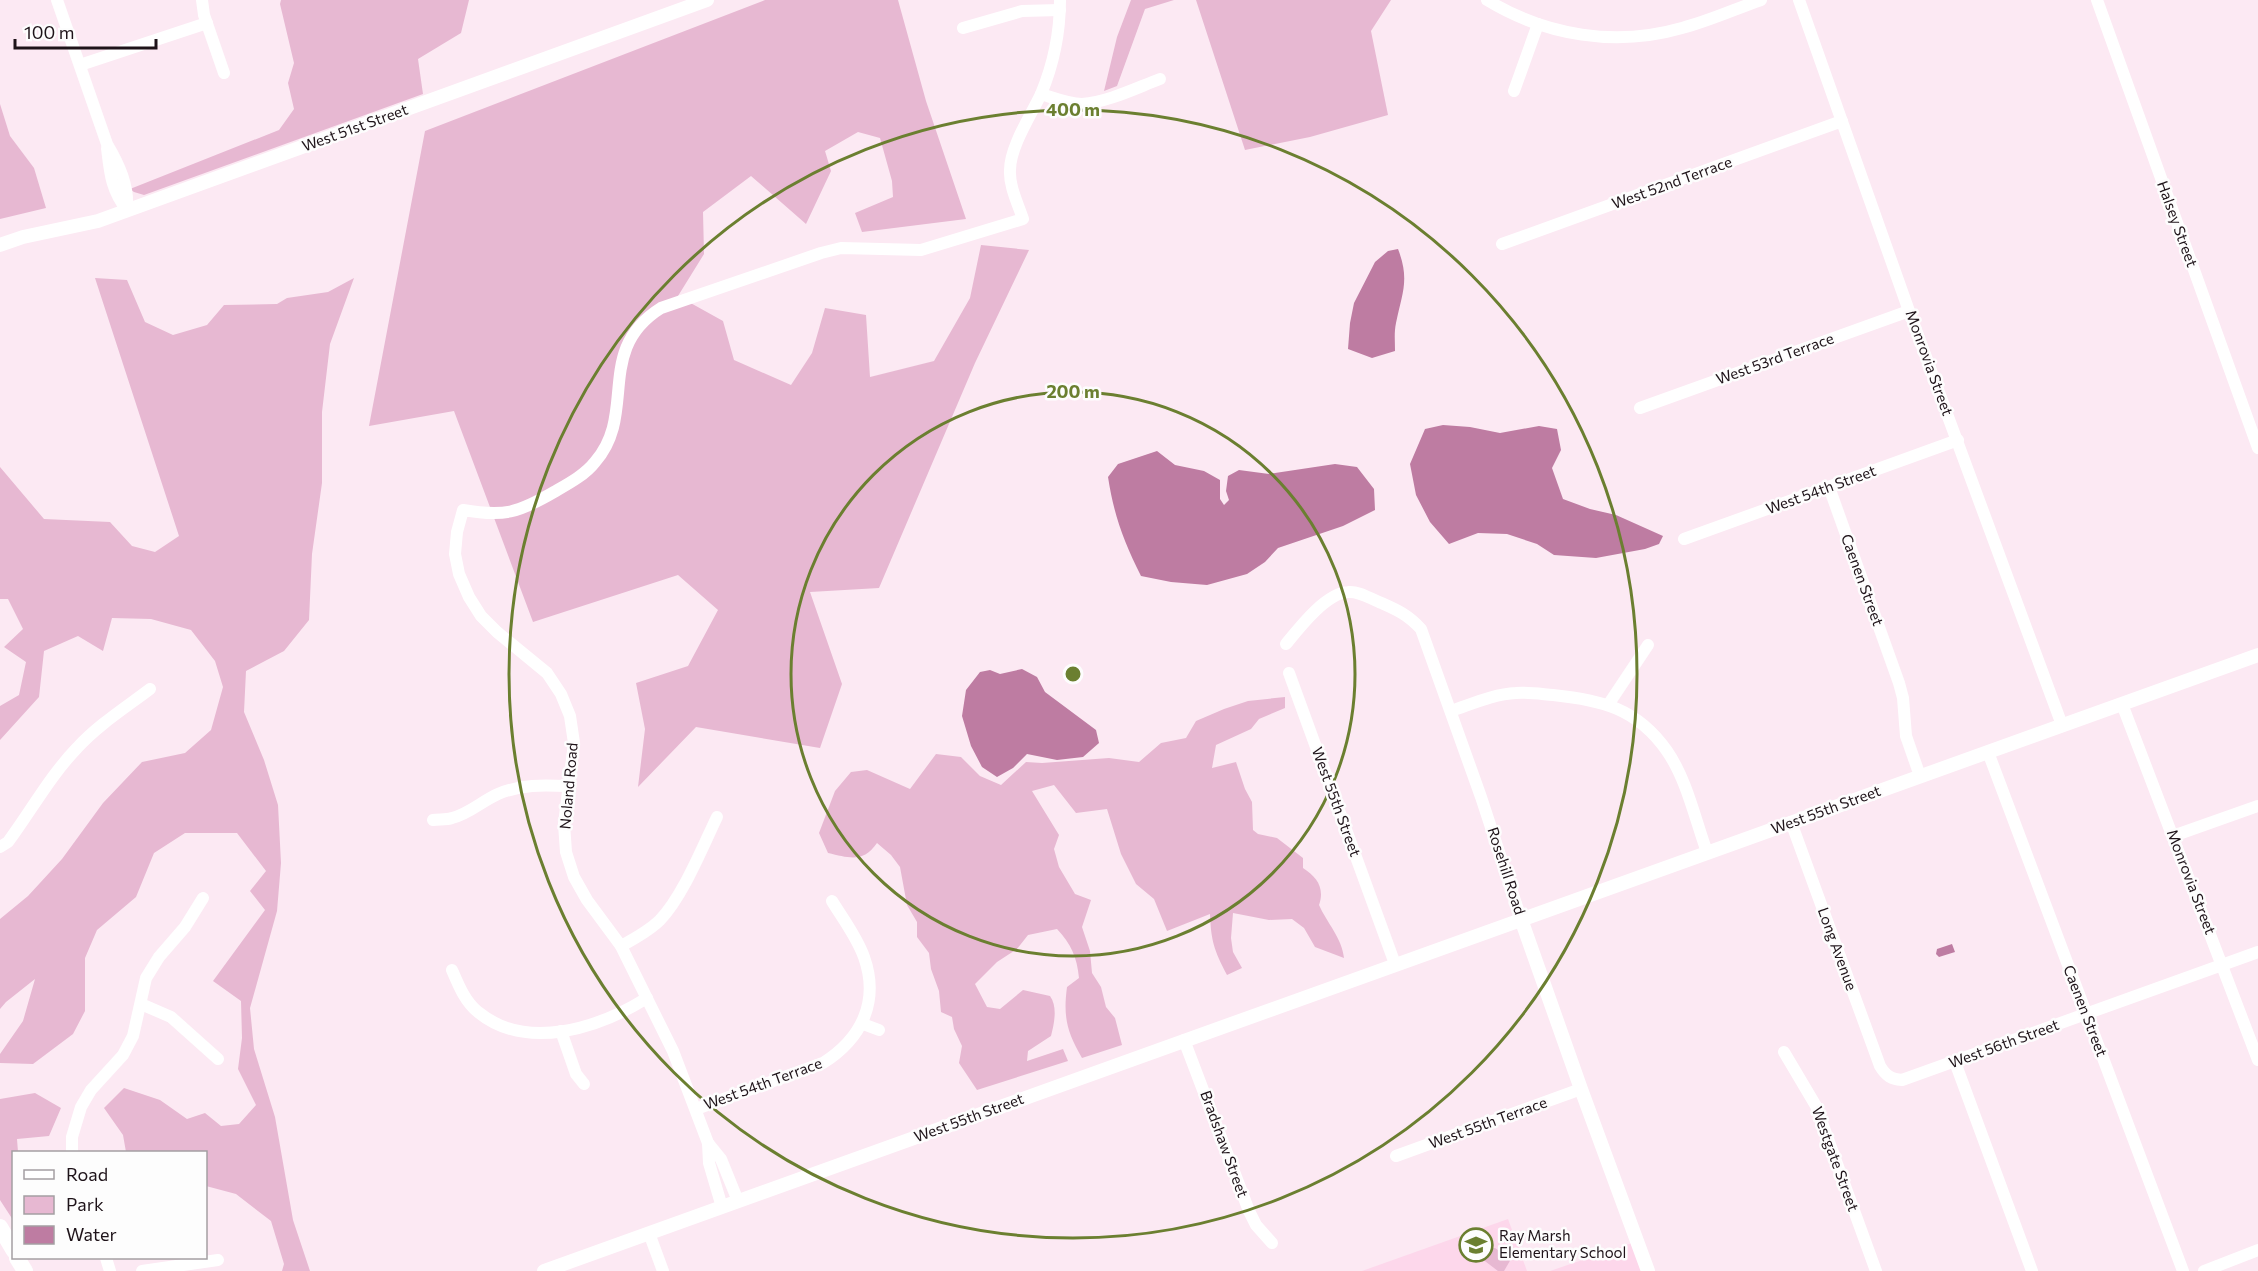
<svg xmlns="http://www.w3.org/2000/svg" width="2258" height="1271" font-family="Commissioner,sans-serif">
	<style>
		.built { fill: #fdd7eb }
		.green { fill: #e7b8d2 }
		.water { fill: #be7ca2 }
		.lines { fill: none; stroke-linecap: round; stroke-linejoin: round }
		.minor { stroke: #fff; stroke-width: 12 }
		.tertiary { stroke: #fff; stroke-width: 14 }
		.secondary { stroke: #fff; stroke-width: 16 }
		.ring { fill: none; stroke: #6b7f30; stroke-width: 3 }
		.labels { text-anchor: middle; stroke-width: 5; stroke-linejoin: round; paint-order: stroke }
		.street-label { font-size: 15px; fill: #1e1319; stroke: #fdfdfd }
		.poi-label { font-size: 15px; fill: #1e1319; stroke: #fdfdfd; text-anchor: start }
		.centre { fill: #6b7f30; stroke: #fdfdfd; stroke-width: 3 }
		.ring-label { font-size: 18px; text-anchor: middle; font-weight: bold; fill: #6b7f30; stroke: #fdfdfd; stroke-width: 5; stroke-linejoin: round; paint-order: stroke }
	</style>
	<rect width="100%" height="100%" fill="#fce9f3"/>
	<g class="built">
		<polygon points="1508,1219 1527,1271 1362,1271"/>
		<polygon points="1632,1243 1642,1271 1550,1271"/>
	</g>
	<g class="green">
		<polygon points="281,0 469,0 461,33 418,59 423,94 144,195 134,192 130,189 279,130 294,109 288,83 294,63 280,4"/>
		<polygon points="765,0 898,0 926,101 966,219 862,232 855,213 893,197 892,181 880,138 858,132 825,151 831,171 806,224 751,176 703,212 704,254 678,296 723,321 734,360 791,385 812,353 825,308 866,315 870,377 934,361 970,298 981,245 1029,250 975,363 879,588 810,592 842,684 820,748 696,727 638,787 645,729 636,683 688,666 718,610 678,575 533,622 454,411 369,426 425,131"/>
		<polygon points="1131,0 1174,0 1145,9 1117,86 1104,91 1117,37"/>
		<polygon points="1196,0 1391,0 1371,31 1388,115 1310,137 1245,150"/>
		<polygon points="0,104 10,136 34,168 46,208 0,219"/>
		<polygon points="95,278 127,280 145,322 173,335 207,325 224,305 277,304 287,298 328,292 354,278 330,344 322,412 322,483 312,554 309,620 284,651 246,671 244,712 264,760 278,805 281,863 277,911 250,1008 254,1049 275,1117 293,1220 310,1271 282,1271 284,1264 271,1221 236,1194 206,1186 206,1152 126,1152 123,1135 104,1108 124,1088 160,1100 187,1119 205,1113 221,1126 239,1124 256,1105 238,1069 242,1038 241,1001 213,981 265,910 250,891 266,871 237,833 185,833 154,853 136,897 97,930 85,958 85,1011 73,1034 33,1064 0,1063 0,1054 23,1021 35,979 6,1002 0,1009 0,919 28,896 62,859 103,803 142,762 185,753 211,730 223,687 215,661 191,630 151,619 112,618 103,651 78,636 44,651 39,697 0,740 0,706 19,695 26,662 4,647 23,629 8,599 0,599 0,467 44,519 110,522 132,546 155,552 179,536"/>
		<path d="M 1285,697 L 1285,708 L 1259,719 L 1251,729 L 1216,745 L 1212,768 L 1236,762 L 1245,789 L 1252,802 L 1253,830 L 1258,834 L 1277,838 L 1303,858 L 1303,868 C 1317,877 1325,888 1319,905 C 1327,923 1342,938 1344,958 L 1315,947 L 1304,928 L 1292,919 L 1269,920 L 1233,913 L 1231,938 L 1233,952 L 1242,968 L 1227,975 C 1214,950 1211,941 1210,914 L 1167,931 L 1154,899 L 1136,884 L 1121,854 L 1107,809 L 1076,813 L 1054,785 L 1032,791 L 1059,835 L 1054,849 L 1059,867 L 1075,894 L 1091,900 L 1082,927 L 1090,951 L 1092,973 L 1101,987 L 1106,1007 L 1115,1018 L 1122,1045 L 1082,1058 C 1067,1032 1063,1017 1067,987 L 1079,978 C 1077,957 1071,944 1057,929 L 1028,935 L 1017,949 L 997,962 L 975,984 L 987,1007 L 1000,1009 L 1023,990 L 1050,996 C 1058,1007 1054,1024 1051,1036 L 1028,1051 L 1027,1061 L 1063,1049 L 1068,1061 L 977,1090 L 959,1063 L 962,1046 L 954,1029 L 952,1017 L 941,1012 L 939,991 L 931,969 L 929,953 L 917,937 L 917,922 L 907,905 L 900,867 L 891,855 L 877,843 C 863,863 850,858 828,853 L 819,833 L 835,791 L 851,772 L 867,770 L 910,789 L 936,754 L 961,757 L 980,776 L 1001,785 L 1026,762 L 1042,763 L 1109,758 L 1139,762 L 1161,743 L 1186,738 L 1196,721 L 1224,709 L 1248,701 Z"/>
		<polygon points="35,1093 61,1108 49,1136 17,1139 18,1152 14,1152 13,1220 0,1200 0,1099"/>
		<polygon points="1478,1245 1486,1246 1490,1249 1495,1248 1511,1259 1504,1271 1498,1271 1473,1252"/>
	</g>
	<g class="water">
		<path d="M 1398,249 C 1410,280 1402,293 1396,323 C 1394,332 1395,342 1395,351 L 1372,358 L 1348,349 L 1350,323 L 1354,303 L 1375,262 L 1388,251 Z"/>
		<polygon points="1443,425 1470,427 1500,433 1539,426 1557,429 1561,450 1552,468 1563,499 1590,509 1616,515 1663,536 1659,544 1645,549 1596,558 1554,555 1537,544 1507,534 1478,533 1449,544 1430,522 1416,495 1410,464 1425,429"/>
		<path d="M 1157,451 L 1175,465 L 1204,471 L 1220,480 L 1220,499 L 1224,505 L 1229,500 L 1226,491 L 1228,476 L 1239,470 L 1269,474 L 1335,464 L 1357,467 L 1374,489 L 1375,510 L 1343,526 L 1278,548 L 1265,562 L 1247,574 L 1207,585 L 1171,582 L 1141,576 C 1124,542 1114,516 1108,477 L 1118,464 Z"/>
		<polygon points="1022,669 1037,677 1045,692 1096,730 1099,743 1083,757 1057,760 1027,754 1013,768 997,777 982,767 971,746 962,716 966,690 980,672 990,670 1000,674"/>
		<polygon points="1952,944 1955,952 1939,957 1936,954 1937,949"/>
	</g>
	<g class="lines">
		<g class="minor">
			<path d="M 57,0 L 107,144 C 119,164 129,186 127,210"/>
			<polyline points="202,0 204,15 224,73"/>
			<path d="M 1487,0 C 1546,36 1616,47 1682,28 C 1709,21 1735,9 1761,0"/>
			<polyline points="1799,0 1909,311 2062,725"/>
			<polyline points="2097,0 2258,448"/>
			<polyline points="963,28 1022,11 1060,10"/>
			<polyline points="80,65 207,23"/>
			<polyline points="1514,91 1538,24"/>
			<path d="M 1041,94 C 1054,98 1068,104 1082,104 C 1108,102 1136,88 1160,79"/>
			<path d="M 107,148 C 110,173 111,190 127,210"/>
			<polyline points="1502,244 1842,121"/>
			<polyline points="1640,408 1909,311"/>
			<polyline points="1829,487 1899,683 1903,698 1906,736 1920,776"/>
			<polyline points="1684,539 1958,440"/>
			<path d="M 1286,644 C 1299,628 1326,593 1348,592 C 1359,591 1369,598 1379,602 C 1397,610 1407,614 1421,629 L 1481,797 L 1521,919"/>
			<polyline points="1289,673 1395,964"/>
			<polyline points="2122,704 2258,1060"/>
			<polyline points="1608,705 1648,645"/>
			<path d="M 1451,711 C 1472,704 1494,694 1516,693 C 1528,692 1541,694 1553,695 C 1601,700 1637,708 1667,751 C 1687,780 1695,819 1707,852"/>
			<polyline points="1988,752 2183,1271"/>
			<path d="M 433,820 C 439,819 446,820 452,818 C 469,814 482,801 498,794 C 522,784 543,785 568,786"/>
			<path d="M 1791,822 L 1880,1066 C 1886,1076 1891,1079 1902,1080 L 2258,952"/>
			<polyline points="2173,836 2258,806"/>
			<path d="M 0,847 L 8,842 C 31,811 50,776 77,748 C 98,725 125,708 150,689"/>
			<path d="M 621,946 C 634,939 649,931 660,920 C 683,896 702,848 717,817"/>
			<path d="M 452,970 C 458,984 465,1002 478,1012 C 527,1052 599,1028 647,998"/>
			<polyline points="141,1004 171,1017 218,1059"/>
			<polyline points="863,1024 879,1030"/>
			<polyline points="561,1031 576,1074 584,1084"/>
			<polyline points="1184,1040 1249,1211 1256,1225 1272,1243"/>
			<polyline points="1784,1052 1816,1106 1876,1271"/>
			<polyline points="1955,1062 2032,1271"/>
			<path d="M 696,1109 L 823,1063 C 861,1039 880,1002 864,957 C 857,937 843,919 832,901"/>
			<polyline points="708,1143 721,1159 738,1201"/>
			<polyline points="72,1152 72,1137 81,1107 91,1090 123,1055 133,1036 146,978 159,957 185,927 203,898"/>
			<polyline points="1396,1156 1581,1089"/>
			<path d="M 722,1207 L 709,1163 L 708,1143 L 673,1051 L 621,946 L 587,900 L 574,877 L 566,852 L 564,824 L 574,743 L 570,716 L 561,694 L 547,673 L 497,632 L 481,616 L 469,597 L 459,574 L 455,554 L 457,532 L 463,510 C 504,517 518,513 554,492 C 568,484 585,475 595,462 C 638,413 594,350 661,308 L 821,253 L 841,248 L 921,250 L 1023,219 C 1018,204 1009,186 1010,170 C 1010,147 1031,115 1041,94 C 1054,63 1060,33 1060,0"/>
			<polyline points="649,1233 663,1271"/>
			<polyline points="106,1258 110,1271"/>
			<polyline points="142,1271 218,1260"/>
			<polyline points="2204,1271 2258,1250"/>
		</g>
		<g class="tertiary">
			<polyline points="0,245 23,237 98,221 707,0"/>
			<polyline points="1521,919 1581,1089 1648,1271"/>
			<polyline points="544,1271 2258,655"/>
		</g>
		<g class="secondary">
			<polyline points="0,1227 14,1251"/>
			<polyline points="17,1258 25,1271"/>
		</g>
	</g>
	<g class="ring">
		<circle cx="1073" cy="674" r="282"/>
		<circle cx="1073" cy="674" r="564"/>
	</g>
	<defs>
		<g id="school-ring" transform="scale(1.725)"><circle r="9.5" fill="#fdfdfd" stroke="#6b7f30" stroke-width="1.5"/><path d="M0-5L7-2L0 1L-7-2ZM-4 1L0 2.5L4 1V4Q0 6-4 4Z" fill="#6b7f30"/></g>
	</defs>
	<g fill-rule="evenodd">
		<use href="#school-ring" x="1476" y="1245"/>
	</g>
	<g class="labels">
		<g class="street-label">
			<text transform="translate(355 128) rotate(-20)" y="5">West 51st Street</text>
			<text transform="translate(1672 183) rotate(-20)" y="5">West 52nd Terrace</text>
			<text transform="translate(2177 224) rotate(70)" y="5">Halsey Street</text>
			<text transform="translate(1775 359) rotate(-20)" y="5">West 53rd Terrace</text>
			<text transform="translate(1929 363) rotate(70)" y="5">Monrovia Street</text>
			<text transform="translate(1821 490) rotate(-20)" y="5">West 54th Street</text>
			<text transform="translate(1862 580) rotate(70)" y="5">Caenen Street</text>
			<text transform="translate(569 786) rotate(-85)" y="5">Noland Road</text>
			<text transform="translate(1336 802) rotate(70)" y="5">West 55th Street</text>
			<text transform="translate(1826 810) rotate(-20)" y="5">West 55th Street</text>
			<text transform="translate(1506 871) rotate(72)" y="5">Rosehill Road</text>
			<text transform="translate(2191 882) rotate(69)" y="5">Monrovia Street</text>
			<text transform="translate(1837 949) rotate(70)" y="5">Long Avenue</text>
			<text transform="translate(2085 1011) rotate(69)" y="5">Caenen Street</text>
			<text transform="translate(2004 1044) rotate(-20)" y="5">West 56th Street</text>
			<text transform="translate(763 1084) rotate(-20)" y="5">West 54th Terrace</text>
			<text transform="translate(969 1118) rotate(-20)" y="5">West 55th Street</text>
			<text transform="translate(1488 1123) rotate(-20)" y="5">West 55th Terrace</text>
			<text transform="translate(1224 1144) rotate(70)" y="5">Bradshaw Street</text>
			<text transform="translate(1835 1159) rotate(70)" y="5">Westgate Street</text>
		</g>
		<g class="poi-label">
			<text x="1499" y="1241">Ray Marsh<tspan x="1499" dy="17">Elementary School</tspan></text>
		</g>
	</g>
	<circle cx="1073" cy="674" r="9" class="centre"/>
	<g class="ring-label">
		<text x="1073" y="116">400 m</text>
		<text x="1073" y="398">200 m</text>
	</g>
	<rect x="12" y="1151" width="195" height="108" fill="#fdfdfd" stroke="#a49fa2" stroke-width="1.5"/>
	<rect x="24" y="1170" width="30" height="9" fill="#ffffff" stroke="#a49fa2" stroke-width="1.5"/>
	<text x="66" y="1181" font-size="18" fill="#1e1319">Road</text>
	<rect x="24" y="1196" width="30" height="18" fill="#e7b8d2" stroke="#a49fa2" stroke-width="1.5"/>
	<text x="66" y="1211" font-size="18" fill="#1e1319">Park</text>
	<rect x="24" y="1226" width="30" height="18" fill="#be7ca2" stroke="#a49fa2" stroke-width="1.5"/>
	<text x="66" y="1241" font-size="18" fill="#1e1319">Water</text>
	<path d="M15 39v9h141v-9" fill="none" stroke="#1e1319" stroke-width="3"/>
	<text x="24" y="39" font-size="18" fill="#1e1319" stroke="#fdfdfd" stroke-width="4.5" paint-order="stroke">100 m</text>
</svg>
